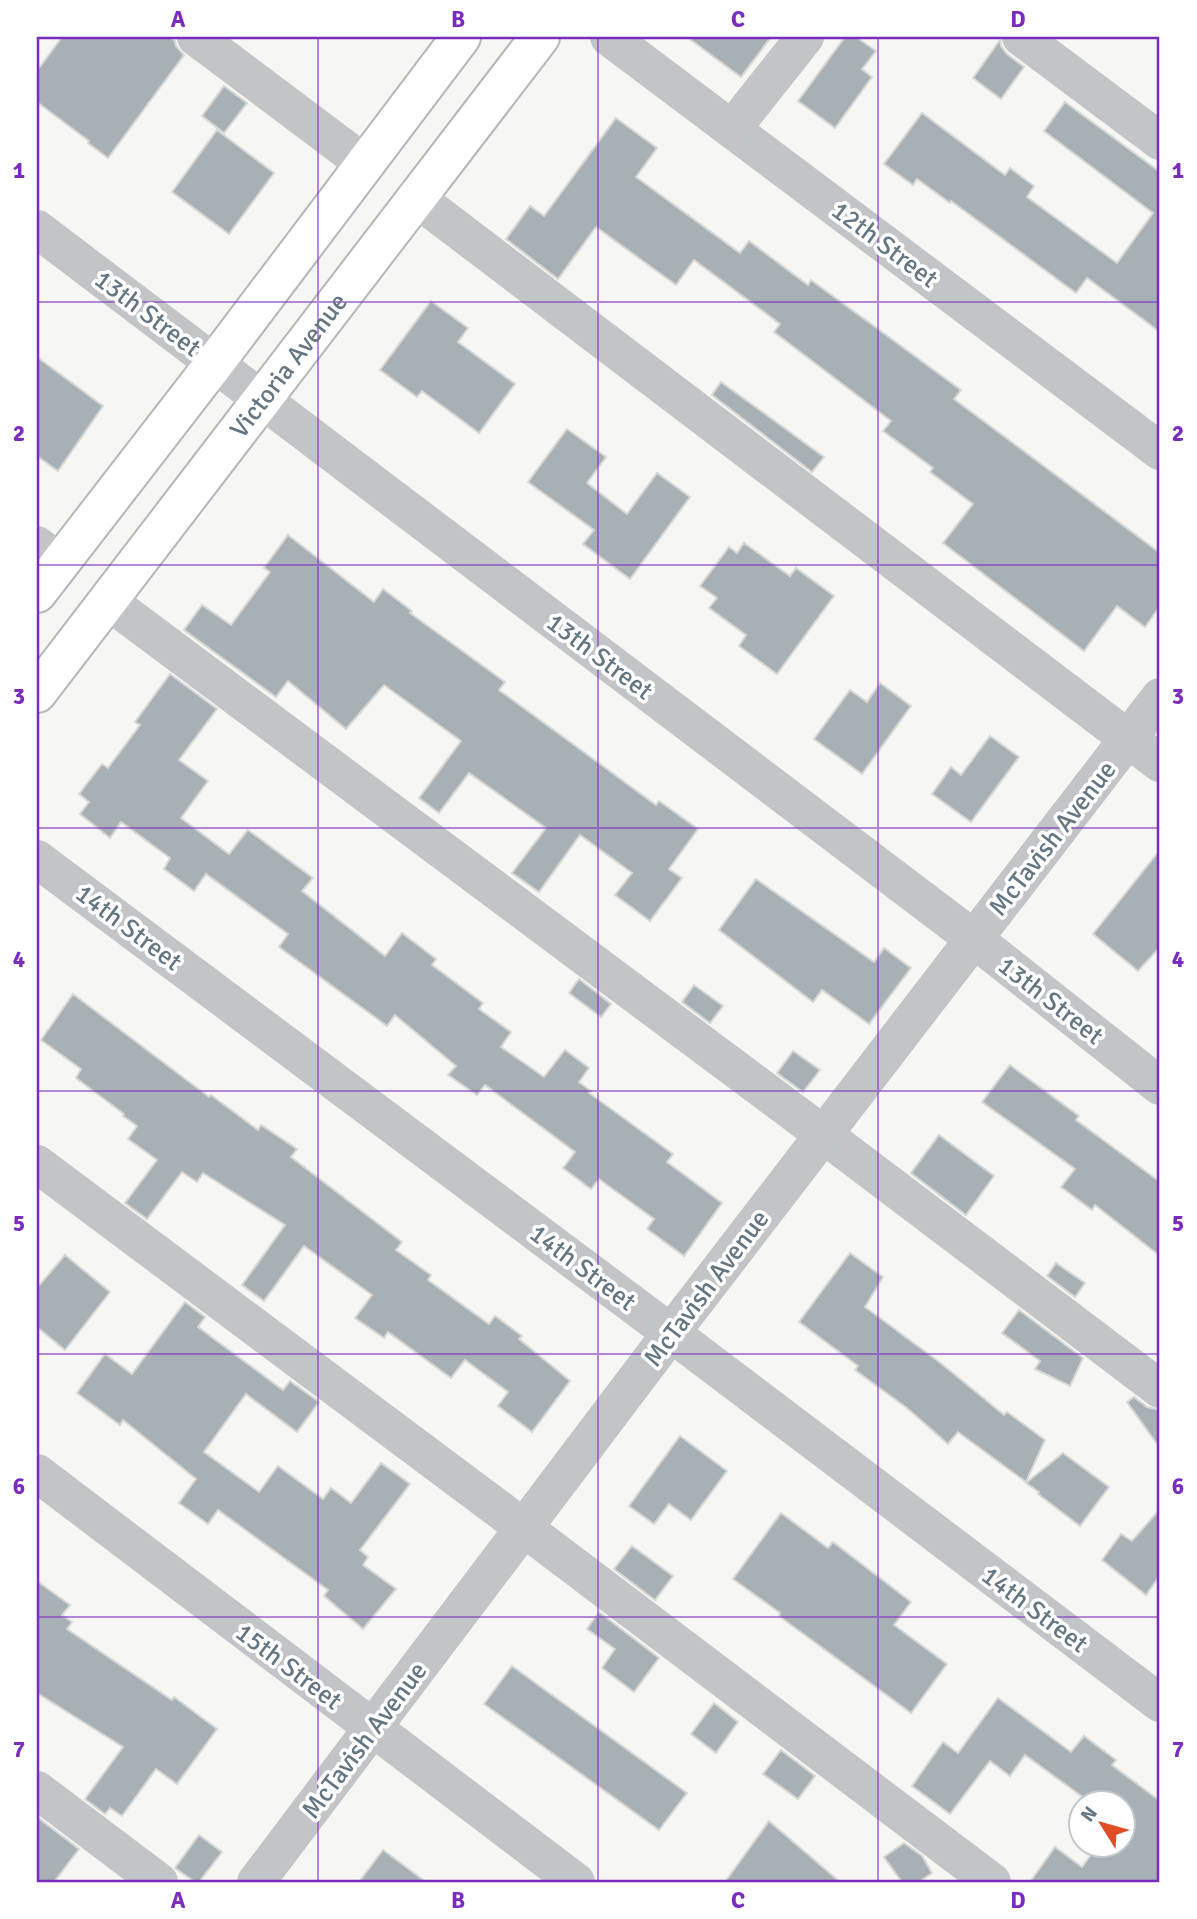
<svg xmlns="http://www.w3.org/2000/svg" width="1197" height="1919" font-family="Signika,sans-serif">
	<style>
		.building { fill: #a7b0b5; stroke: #d7d7d5; stroke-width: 2 }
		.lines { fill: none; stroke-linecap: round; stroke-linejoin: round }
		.major-casing { stroke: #b2b7ba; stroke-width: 42 }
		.minor { stroke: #c1c5c8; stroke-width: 38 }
		.major { stroke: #fff; stroke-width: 38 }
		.grid { fill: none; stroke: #7b2cbf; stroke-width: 2; stroke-opacity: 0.55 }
		.labels { text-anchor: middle; stroke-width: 7; stroke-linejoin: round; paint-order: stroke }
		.street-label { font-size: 26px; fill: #657683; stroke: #fff }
		.neatline { fill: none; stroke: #7b2cbf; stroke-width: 2.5 }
		.grid-label { font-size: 23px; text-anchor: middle; font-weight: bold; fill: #7b2cbf }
	</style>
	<rect width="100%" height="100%" fill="#f6f6f2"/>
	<g class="building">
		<polygon points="62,37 170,37 175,41 176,46 184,55 108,158 88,143 89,141 37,102 37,71"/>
		<polygon points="687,37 771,37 741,77"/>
		<polygon points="845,37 856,37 876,51 862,69 872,77 835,128 798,101"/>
		<polygon points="1000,40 1001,46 1007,54 1024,67 1001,99 973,78"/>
		<polygon points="224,86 247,103 224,133 202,116"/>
		<polygon points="1065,102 1160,172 1160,332 1087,278 1076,293 951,201 950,203 917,179 913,185 884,164 922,113 1005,175 1010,168 1034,186 1027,197 1117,263 1153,213 1044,131"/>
		<polygon points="616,118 657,148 636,177 740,253 749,241 808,285 811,280 961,390 954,399 1160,553 1160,606 1145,627 1117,606 1084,651 943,543 973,504 930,472 933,468 883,431 891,421 774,332 780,324 694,260 676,285 596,227 558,279 506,239 530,206 544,216"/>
		<polygon points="217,130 274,173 229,234 172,192"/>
		<polygon points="431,301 468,328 458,342 515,384 479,433 422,391 417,397 380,370"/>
		<polygon points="37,357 103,406 58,471 37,456"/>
		<polygon points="721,382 824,457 812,472 712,395"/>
		<polygon points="567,429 606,457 587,483 627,514 657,473 690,497 630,579 583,544 594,530 528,482"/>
		<polygon points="288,535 374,602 383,589 412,611 410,613 505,682 499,690 656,805 659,801 698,829 669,869 682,878 650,921 615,895 632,873 580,835 539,892 512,873 546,828 469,773 439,813 419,798 461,741 384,685 346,729 288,681 276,697 184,630 202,605 231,625 270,572 264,568"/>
		<polygon points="744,543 790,576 796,568 834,596 777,674 739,646 746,635 709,608 717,598 700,586 729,547 737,553"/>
		<polygon points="170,674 217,709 179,760 208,781 181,818 229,854 248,830 313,878 302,891 385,956 402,933 436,959 432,965 483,1003 479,1009 511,1032 501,1047 544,1077 565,1050 589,1068 579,1082 591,1091 589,1093 673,1154 667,1162 722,1203 684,1256 647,1229 654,1219 599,1179 591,1189 563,1168 575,1152 485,1085 477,1095 448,1075 456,1066 395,1015 387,1026 279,947 288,934 206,874 194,891 164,869 170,858 121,822 110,838 80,814 89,802 79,794 102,764 108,768 140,725 135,722"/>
		<polygon points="880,683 911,706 862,774 814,739 850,690 867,702"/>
		<polygon points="990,736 1019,757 971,822 932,794 951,767 961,775"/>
		<polygon points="1160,850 1160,947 1138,971 1093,934"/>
		<polygon points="756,879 874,962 884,948 911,968 869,1024 822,990 813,1002 719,930"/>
		<polygon points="579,979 611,1004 601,1017 569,993"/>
		<polygon points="694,985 723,1006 710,1023 682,1002"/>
		<polygon points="73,994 209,1097 211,1095 258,1130 261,1125 297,1149 291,1157 402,1242 396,1250 431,1275 428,1280 489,1324 495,1316 522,1336 519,1339 570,1381 532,1432 498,1406 508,1392 465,1360 451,1378 388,1332 384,1338 355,1318 372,1295 304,1246 264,1301 242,1285 285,1225 203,1173 197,1182 182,1172 147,1219 125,1203 157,1160 128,1139 137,1126 123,1116 124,1114 76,1078 81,1069 41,1040"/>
		<polygon points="793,1051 820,1070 803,1092 777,1073"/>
		<polygon points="1010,1065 1079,1116 1076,1120 1160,1182 1160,1256 1095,1205 1092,1210 1061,1187 1075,1169 982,1102"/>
		<polygon points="939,1135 994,1176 966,1215 911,1173"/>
		<polygon points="850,1253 883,1277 865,1307 938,1361 1004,1415 1007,1412 1045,1440 1026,1482 958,1432 948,1444 907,1408 855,1370 858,1366 799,1322"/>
		<polygon points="65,1255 110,1292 65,1350 37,1327 37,1288"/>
		<polygon points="1056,1263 1085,1283 1075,1297 1047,1276"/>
		<polygon points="185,1302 205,1317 198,1327 283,1390 290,1381 319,1402 297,1432 246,1394 204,1452 259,1492 278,1466 323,1499 331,1488 351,1503 381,1463 410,1484 360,1550 368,1557 363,1565 396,1589 363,1629 324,1596 328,1590 218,1510 208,1524 179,1503 196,1479 123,1420 120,1425 77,1393 105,1354 132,1374"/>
		<polygon points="1019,1310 1083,1358 1070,1386 1035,1369 1040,1361 1002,1333"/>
		<polygon points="1134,1397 1147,1407 1160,1410 1160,1448 1127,1402"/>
		<polygon points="680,1436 727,1471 691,1520 669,1504 654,1524 629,1506"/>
		<polygon points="1063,1453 1109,1487 1080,1526 1038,1494 1039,1492 1026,1483"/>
		<polygon points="1160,1509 1160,1575 1146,1595 1102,1560 1121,1534 1132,1541"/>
		<polygon points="781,1513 828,1548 833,1542 911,1602 894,1625 947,1664 911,1713 779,1616 780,1613 733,1579"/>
		<polygon points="632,1546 673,1576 655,1600 614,1569"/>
		<polygon points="37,1581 70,1605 62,1615 72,1622 67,1629 172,1700 174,1697 217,1729 177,1784 156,1769 122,1816 110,1808 105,1814 85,1799 123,1747 37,1693"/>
		<polygon points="599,1612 659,1658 634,1692 602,1668 615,1649 587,1629"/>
		<polygon points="512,1666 687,1793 659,1830 484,1704"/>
		<polygon points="998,1698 1071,1752 1084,1736 1116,1760 1112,1765 1160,1801 1160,1882 1030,1882 1055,1847 1082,1867 1098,1845 1124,1845 1124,1803 1091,1803 1025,1755 1010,1776 990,1761 950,1814 912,1786 943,1742 958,1753"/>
		<polygon points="714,1703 738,1722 716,1753 691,1734"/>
		<polygon points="781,1750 815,1776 798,1799 763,1774"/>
		<polygon points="37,1817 79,1849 54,1882 37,1882"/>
		<polygon points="769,1821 840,1882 725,1882"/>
		<polygon points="199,1835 222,1852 199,1882 195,1882 175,1868"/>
		<polygon points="904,1843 922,1856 932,1873 919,1882 902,1882 884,1857"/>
		<polygon points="383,1850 426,1882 359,1882"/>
	</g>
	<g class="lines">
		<g class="major-casing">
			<g id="major">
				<polyline points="37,593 214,364 461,37"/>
				<path id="s1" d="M 37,693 L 540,37"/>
			</g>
		</g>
		<g class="minor">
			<polyline points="196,37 365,164"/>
			<polyline points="609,37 1160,451"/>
			<polyline points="1021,37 1160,141"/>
			<polyline points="732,129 805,37"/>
			<polyline points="416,198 1160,763"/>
			<polyline points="37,229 974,939 1160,1086"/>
			<polyline points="37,545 60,563"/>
			<polyline points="108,601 824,1135 1160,1389"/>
			<polyline points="37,859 671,1333 1160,1703"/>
			<polyline points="37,1164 524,1528 992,1882"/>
			<polyline points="37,1473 576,1882"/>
			<polyline points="37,1790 159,1882"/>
			<polyline points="256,1882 671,1333 1160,697"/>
		</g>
		<use href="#major" class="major"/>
	</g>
	<path class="grid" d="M 318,37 L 318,1882M 598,37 L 598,1882M 878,37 L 878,1882M 37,302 L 1160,302M 37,565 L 1160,565M 37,828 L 1160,828M 37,1091 L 1160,1091M 37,1354 L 1160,1354M 37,1617 L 1160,1617"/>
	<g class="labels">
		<g class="street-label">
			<text transform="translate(885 244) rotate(37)" y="9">12th Street</text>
			<text transform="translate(148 313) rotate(37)" y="9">13th Street</text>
			<text dy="9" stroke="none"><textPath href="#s1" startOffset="413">Victoria Avenue</textPath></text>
			<text transform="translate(600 656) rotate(37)" y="9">13th Street</text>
			<text transform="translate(1052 838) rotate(-52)" y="9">McTavish Avenue</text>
			<text transform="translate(129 927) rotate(37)" y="9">14th Street</text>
			<text transform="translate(1051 1000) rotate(38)" y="9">13th Street</text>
			<text transform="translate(583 1267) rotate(37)" y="9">14th Street</text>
			<text transform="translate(706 1288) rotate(-53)" y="9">McTavish Avenue</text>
			<text transform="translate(1035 1609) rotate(37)" y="9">14th Street</text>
			<text transform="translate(289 1666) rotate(37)" y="9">15th Street</text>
			<text transform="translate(364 1740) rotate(-53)" y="9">McTavish Avenue</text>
		</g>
	</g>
	<rect width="1197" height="1919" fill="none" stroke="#ffffff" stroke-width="77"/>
	<g transform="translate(1102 1824) rotate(307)"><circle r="33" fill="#ffffff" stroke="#c1c8cd" stroke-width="2"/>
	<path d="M0-5L12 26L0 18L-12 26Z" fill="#e14d26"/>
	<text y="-10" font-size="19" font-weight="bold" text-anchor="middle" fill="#657683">N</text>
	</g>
	<rect x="38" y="38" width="1120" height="1843" class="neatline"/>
	<g class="grid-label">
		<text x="178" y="27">A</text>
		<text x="458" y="27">B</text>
		<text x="738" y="27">C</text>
		<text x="1018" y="27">D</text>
		<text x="19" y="178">1</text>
		<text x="1178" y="178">1</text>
		<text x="19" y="441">2</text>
		<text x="1178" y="441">2</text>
		<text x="19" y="704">3</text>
		<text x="1178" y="704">3</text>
		<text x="19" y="967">4</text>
		<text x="1178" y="967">4</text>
		<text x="19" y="1231">5</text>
		<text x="1178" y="1231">5</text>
		<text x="19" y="1494">6</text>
		<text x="1178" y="1494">6</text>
		<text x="19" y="1757">7</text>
		<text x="1178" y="1757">7</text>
		<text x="178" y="1908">A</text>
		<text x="458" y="1908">B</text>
		<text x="738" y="1908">C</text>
		<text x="1018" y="1908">D</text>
	</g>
</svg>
